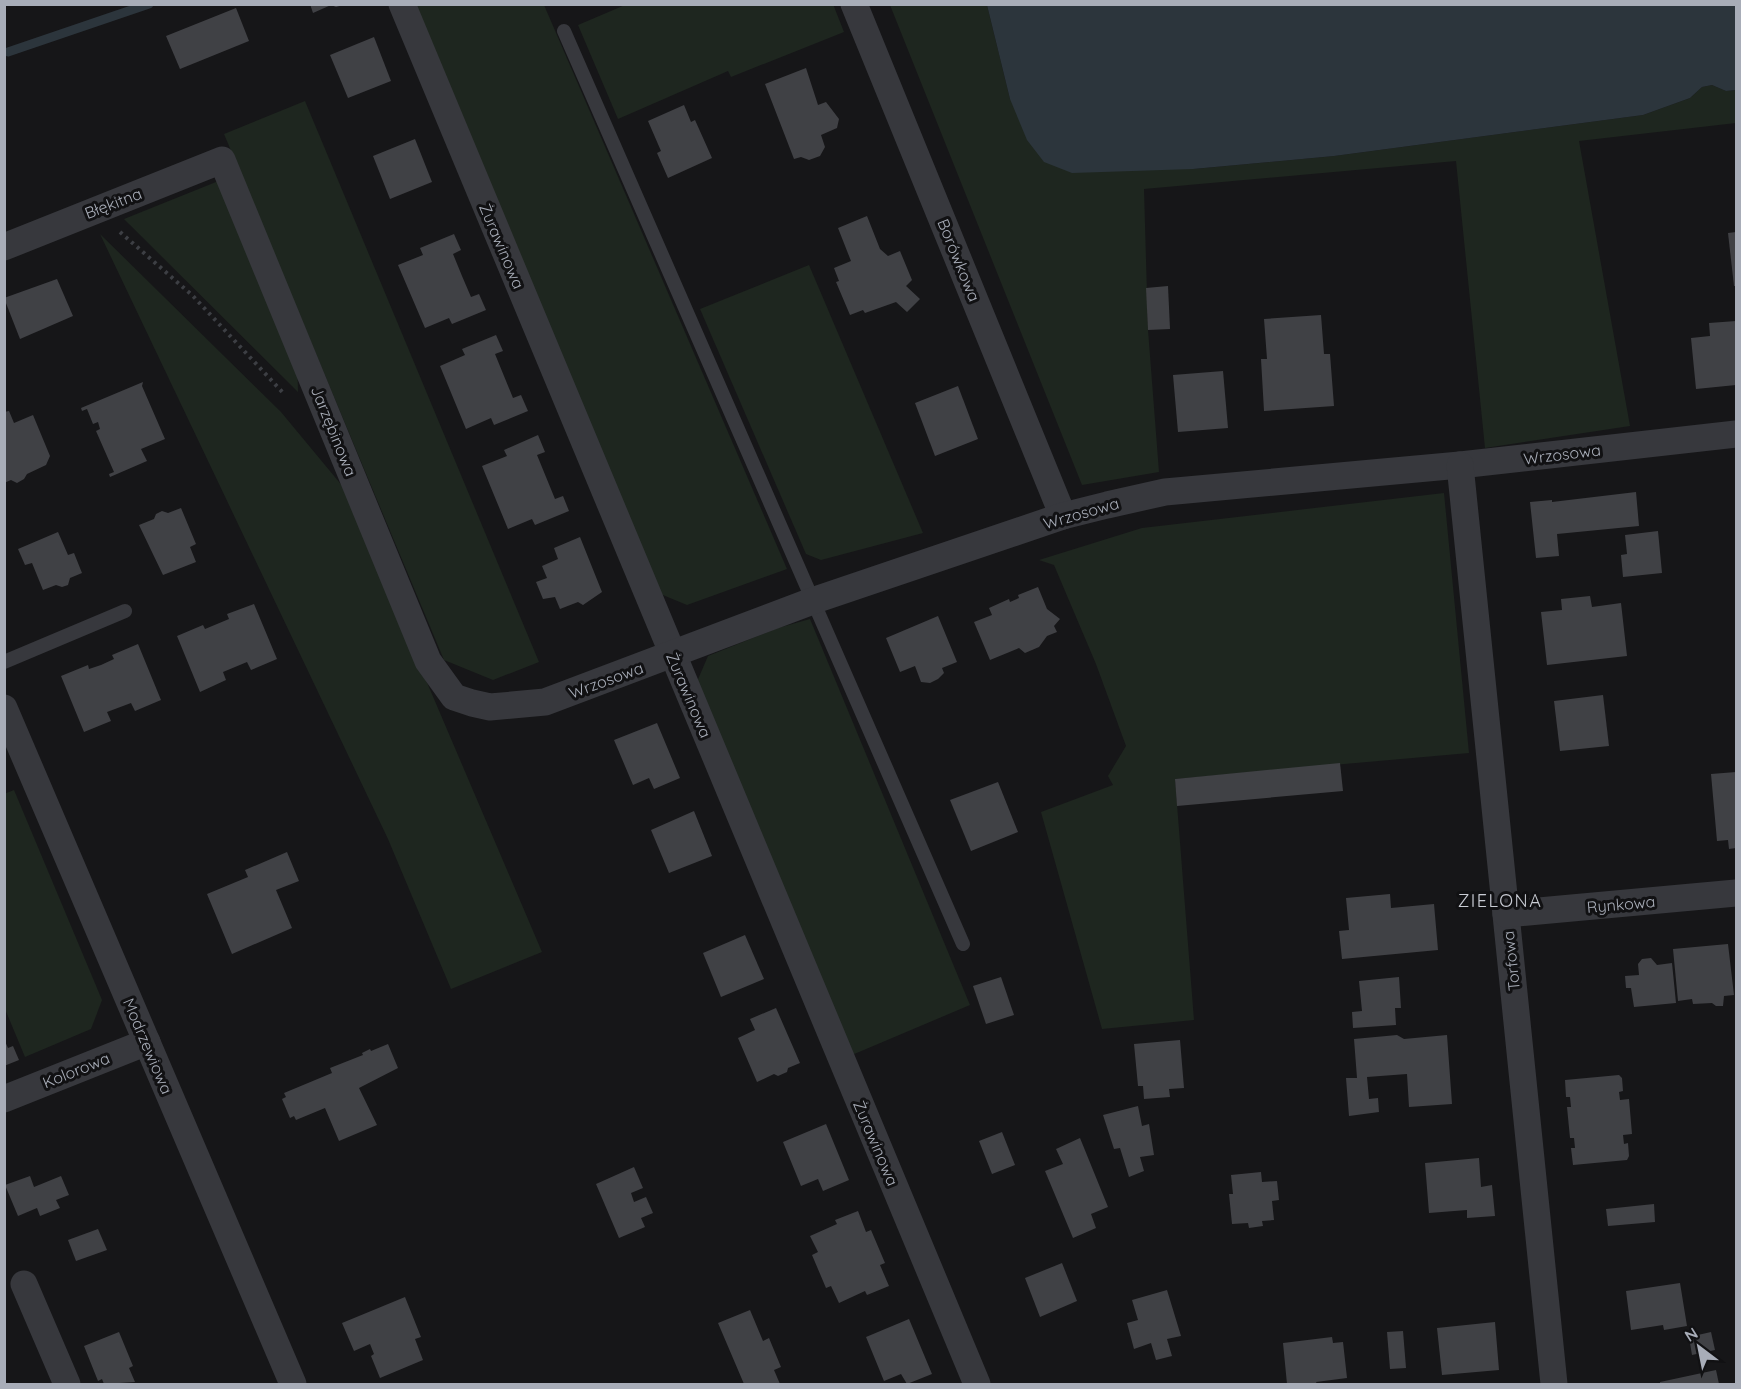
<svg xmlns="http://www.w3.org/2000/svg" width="1741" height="1389" font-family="Quicksand,sans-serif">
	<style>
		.green { fill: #1e261f }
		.water { fill: #2c353c }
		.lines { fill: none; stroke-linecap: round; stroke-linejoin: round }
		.stream { stroke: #2c353c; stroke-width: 9 }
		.building { fill: #404145 }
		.path { stroke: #3d3f44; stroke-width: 4; stroke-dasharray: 3 4.5; stroke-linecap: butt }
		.service { stroke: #37383d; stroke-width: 14 }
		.minor { stroke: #37383d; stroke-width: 27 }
		.labels { text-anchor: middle; stroke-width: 6; stroke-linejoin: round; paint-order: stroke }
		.street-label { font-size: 16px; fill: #a8adb8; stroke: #111113 }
		.neighbourhood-label { font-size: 18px; letter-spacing: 1.5px; fill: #c9ccd4; stroke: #111113 }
	</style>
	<rect width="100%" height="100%" fill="#161618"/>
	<g class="green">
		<polygon points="833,4 844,32 731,77 728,71 618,119 578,25 625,5"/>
		<polygon points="416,5 544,5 787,569 687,605 658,593"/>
		<polygon points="890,5 987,5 1010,99 1193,169 1334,156 1643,115 1690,98 1702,87 1712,85 1726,91 1736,90 1736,123 1579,141 1630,426 1485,448 1456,161 1144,189 1148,330 1159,472 1082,485"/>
		<polygon points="305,101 539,662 493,680 444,660 224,134"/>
		<polygon points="221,180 297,355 298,392 124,219"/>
		<polygon points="100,234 281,412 344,488 542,952 451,989 388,839"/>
		<polygon points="809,265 923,533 821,560 806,554 700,309"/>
		<polygon points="1444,493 1469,753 1175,779 1194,1020 1102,1029 1041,812 1113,785 1108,776 1126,746 1096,664 1054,565 1039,560 1142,528"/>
		<polygon points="810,619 970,1005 852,1055 696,684 708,656 778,628"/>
		<polygon points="14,790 102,1000 91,1029 25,1057 5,1009 4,794"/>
	</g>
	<polygon class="water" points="987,5 1736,5 1736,90 1726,91 1712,85 1702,87 1690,98 1643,115 1334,156 1193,169 1072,173 1044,162 1027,140 1010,99"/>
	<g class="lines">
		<polyline class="stream" points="8,52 149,4"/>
	</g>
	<g class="building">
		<polygon points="310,4 343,4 343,5 336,7 331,5 313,13"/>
		<polygon points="236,8 249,41 180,69 166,36"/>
		<polygon points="374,37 391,81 348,98 330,55"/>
		<polygon points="806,68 818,105 826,102 839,119 837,128 821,135 825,147 820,156 809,160 801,157 794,159 765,84"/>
		<polygon points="684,105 691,122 695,120 712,158 668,178 657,153 661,151 648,121"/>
		<polygon points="415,139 432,182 390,199 373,156"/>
		<polygon points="867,216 880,249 888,256 900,251 912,280 906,286 920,299 907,312 896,302 865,313 863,310 850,315 836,282 839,281 834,268 851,261 838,228"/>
		<polygon points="1736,232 1736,286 1734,286 1728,233"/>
		<polygon points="454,234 461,250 453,254 462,276 471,297 479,294 486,310 452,324 449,318 425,328 398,265 423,255 420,248"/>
		<polygon points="57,279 73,316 20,339 4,298"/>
		<polygon points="1168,286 1170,329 1148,330 1146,288"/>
		<polygon points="1321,315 1324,354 1330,354 1334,406 1264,411 1261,359 1267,359 1264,319"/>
		<polygon points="1736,321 1736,385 1696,389 1691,338 1710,336 1709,323"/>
		<polygon points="496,335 503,351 495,354 513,398 521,395 528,411 494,425 491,418 466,429 440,366 465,355 462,349"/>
		<polygon points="1223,371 1228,428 1178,432 1173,375"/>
		<polygon points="143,382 142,386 165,439 141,449 147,461 110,477 109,474 114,472 96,431 100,429 98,422 93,424 87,409 82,411 81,408"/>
		<polygon points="958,386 978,439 935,456 915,403"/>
		<polygon points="9,411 14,423 33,415 50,456 46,465 27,474 24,479 17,483 11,480 4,483 4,412"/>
		<polygon points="538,435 545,452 537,455 555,499 563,496 569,511 535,525 532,519 508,529 482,466 507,456 504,450"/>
		<polygon points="1636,492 1639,526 1557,534 1559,556 1536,558 1530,502 1552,500 1552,502"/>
		<polygon points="181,508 196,544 190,547 196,562 163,575 139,525 154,519 156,514 162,511 168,513"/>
		<polygon points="1658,531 1662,573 1623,577 1621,555 1627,554 1625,535"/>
		<polygon points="58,532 68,555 74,553 82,573 70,578 68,585 62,587 56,585 43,590 32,563 25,565 18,549"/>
		<polygon points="580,537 602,592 583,605 578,602 560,609 555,597 543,599 536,582 547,578 542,566 558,559 554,548"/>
		<polygon points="1038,587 1047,609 1060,619 1054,626 1057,632 1047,636 1039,647 1025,653 1019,648 990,660 974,622 992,615 989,608 1009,599 1010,602 1019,598 1018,595"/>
		<polygon points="1590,596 1592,607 1621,603 1627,656 1547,665 1541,612 1562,610 1561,599"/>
		<polygon points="254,604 277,659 251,670 247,662 223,672 226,680 200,692 177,636 203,625 205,629 229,619 227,614"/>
		<polygon points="938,616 957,662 942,668 944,673 938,679 930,683 921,682 915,666 900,672 886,638"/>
		<polygon points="138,644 161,700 135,711 131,703 107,712 111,721 84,732 61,676 88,665 89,669 101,665 114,659 112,655"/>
		<polygon points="1603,695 1609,746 1560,751 1554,701"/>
		<polygon points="657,723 680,778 654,789 649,778 633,785 614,740"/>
		<polygon points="1340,763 1343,791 1177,806 1175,779"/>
		<polygon points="1736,772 1736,848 1729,849 1728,840 1717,841 1711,774"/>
		<polygon points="998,782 1018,832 971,851 950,800"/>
		<polygon points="694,811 712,856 669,873 651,830"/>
		<polygon points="287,852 299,881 276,890 292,928 232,954 207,894 248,877 245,870"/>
		<polygon points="1390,894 1391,908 1434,904 1438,950 1342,959 1339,931 1349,930 1346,898"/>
		<polygon points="745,935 764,979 721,997 703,953"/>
		<polygon points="1728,944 1734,995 1724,996 1723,1006 1716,1006 1712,1003 1693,1004 1692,999 1678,1001 1673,949"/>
		<polygon points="1651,958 1657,965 1672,963 1676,1003 1634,1007 1631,988 1626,988 1625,976 1639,975 1638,964 1642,959"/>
		<polygon points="1001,977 1014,1015 986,1024 973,986"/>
		<polygon points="1399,977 1401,1008 1395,1008 1396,1025 1353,1028 1352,1012 1362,1011 1359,981"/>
		<polygon points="776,1008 800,1063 788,1068 787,1072 778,1076 774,1074 757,1082 738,1038 755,1030 750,1019"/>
		<polygon points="1397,1035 1404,1039 1447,1035 1452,1104 1409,1107 1407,1074 1367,1077 1369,1099 1378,1098 1379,1112 1349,1116 1346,1078 1357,1078 1354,1039"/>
		<polygon points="4,1039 8,1048 13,1046 19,1060 4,1066"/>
		<polygon points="1180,1040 1184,1088 1169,1089 1170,1097 1144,1099 1143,1086 1138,1086 1134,1044"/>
		<polygon points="388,1044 398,1068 359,1088 377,1125 339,1141 325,1108 296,1120 294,1116 290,1118 282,1099 286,1097 284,1093 332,1073 330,1068 363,1055 362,1053 370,1049 371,1051"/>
		<polygon points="1619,1075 1622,1078 1623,1091 1619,1092 1620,1100 1629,1099 1632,1134 1623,1135 1624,1144 1628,1143 1629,1156 1627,1160 1573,1165 1571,1148 1575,1148 1574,1138 1570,1138 1567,1107 1571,1107 1570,1097 1566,1097 1565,1080"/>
		<polygon points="1138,1106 1142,1126 1149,1124 1154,1155 1140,1157 1144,1171 1129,1177 1120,1148 1114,1149 1103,1115"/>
		<polygon points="826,1124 849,1180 823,1191 818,1179 801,1186 783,1142"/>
		<polygon points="1002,1132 1015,1165 992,1174 979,1141"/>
		<polygon points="1080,1138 1108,1207 1091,1214 1096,1228 1073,1238 1045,1171 1063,1164 1056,1149"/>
		<polygon points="1479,1158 1481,1187 1492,1185 1495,1216 1467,1218 1467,1210 1429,1213 1425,1163"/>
		<polygon points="634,1167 643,1188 631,1193 634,1202 646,1197 653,1213 641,1218 645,1227 619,1238 596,1184"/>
		<polygon points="1261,1172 1262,1182 1277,1181 1279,1200 1272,1201 1274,1220 1262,1221 1263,1226 1249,1228 1248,1223 1232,1224 1229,1194 1233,1194 1231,1175"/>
		<polygon points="30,1176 34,1187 61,1176 69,1195 56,1200 60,1208 40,1216 37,1208 18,1216 5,1185"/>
		<polygon points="1654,1204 1655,1222 1608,1226 1606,1209"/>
		<polygon points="858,1211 866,1232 871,1230 885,1263 880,1265 889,1286 867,1295 865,1291 839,1303 831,1286 826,1288 812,1255 818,1252 810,1236 837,1224 835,1220"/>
		<polygon points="98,1229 107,1250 76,1261 68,1240"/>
		<polygon points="1062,1263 1077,1301 1040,1317 1025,1278"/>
		<polygon points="1680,1283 1687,1326 1664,1330 1663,1325 1631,1330 1626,1291"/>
		<polygon points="1167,1290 1181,1336 1167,1339 1172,1356 1156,1360 1151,1343 1134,1349 1127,1323 1138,1320 1132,1300"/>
		<polygon points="405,1297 421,1337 415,1339 423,1360 380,1378 371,1356 374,1354 370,1344 354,1351 342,1323"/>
		<polygon points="750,1310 763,1341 769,1338 781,1367 774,1370 780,1384 744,1384 718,1323"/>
		<polygon points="909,1319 932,1374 907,1384 901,1374 884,1381 866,1337"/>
		<polygon points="1495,1322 1499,1370 1442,1375 1437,1328"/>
		<polygon points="1403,1331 1406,1368 1390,1369 1387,1332"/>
		<polygon points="119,1332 133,1366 129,1368 135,1382 104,1384 102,1379 98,1381 84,1346"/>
		<polygon points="1711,1332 1715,1350 1692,1355 1689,1337"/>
		<polygon points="1332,1337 1333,1343 1343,1342 1347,1378 1316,1382 1317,1384 1287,1384 1283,1343"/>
		<polygon points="1716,1370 1719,1384 1660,1384 1660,1382"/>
	</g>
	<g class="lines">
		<polyline class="path" points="120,232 193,296 285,395"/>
		<g class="service">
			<polyline points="564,31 963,944"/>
			<polyline points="4,662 125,611"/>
		</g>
		<g class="minor">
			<polyline points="402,4 977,1384"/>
			<polyline points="854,4 1063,516"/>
			<polyline points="4,247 222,160 428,661 454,697 472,703 490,707 545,702 815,600 1063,516 1107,505 1165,492 1460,465 1736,434"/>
			<polyline points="1460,465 1554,1384"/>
			<polyline points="4,708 293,1384"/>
			<polyline points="1506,914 1736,893"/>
			<polyline points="4,1099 147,1042"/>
			<polyline points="24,1284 67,1384"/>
		</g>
	</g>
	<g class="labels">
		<g class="street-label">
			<text transform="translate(113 203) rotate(-21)" y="6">Błękitna</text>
			<text transform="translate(502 246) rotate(67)" y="6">Żurawinowa</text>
			<text transform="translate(959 260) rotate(68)" y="6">Borówkowa</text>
			<text transform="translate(334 431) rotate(68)" y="6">Jarzębinowa</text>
			<text transform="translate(1562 454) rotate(-7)" y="6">Wrzosowa</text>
			<text transform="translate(1081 513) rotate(-16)" y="6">Wrzosowa</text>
			<text transform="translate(606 680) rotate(-20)" y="6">Wrzosowa</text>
			<text transform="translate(689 695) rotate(67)" y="6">Żurawinowa</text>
			<text transform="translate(1621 904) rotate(-5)" y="6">Rynkowa</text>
			<text transform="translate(1511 961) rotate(-96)" y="6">Torfowa</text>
			<text transform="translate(148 1046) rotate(67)" y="6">Modrzewiowa</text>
			<text transform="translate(76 1070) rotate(-22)" y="6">Kolorowa</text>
			<text transform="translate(876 1143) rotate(67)" y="6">Żurawinowa</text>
		</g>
		<g class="neighbourhood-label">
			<text x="1500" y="907">ZIELONA</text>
		</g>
	</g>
	<rect width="1741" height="1389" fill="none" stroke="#a8adb8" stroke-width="12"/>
	<g transform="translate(1699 1347) rotate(328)" stroke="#111113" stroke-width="4.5" paint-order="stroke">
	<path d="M0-4.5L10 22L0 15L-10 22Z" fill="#a8adb8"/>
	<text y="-9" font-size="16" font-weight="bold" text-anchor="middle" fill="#a8adb8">N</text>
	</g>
</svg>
